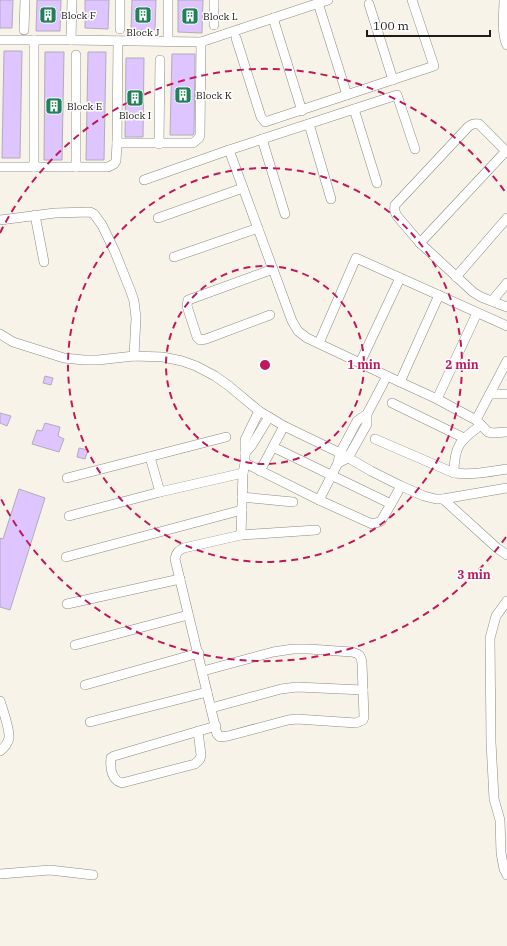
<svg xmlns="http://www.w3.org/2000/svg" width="507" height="946" font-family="'IBM Plex Serif',serif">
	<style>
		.building { fill: #dec5ff; stroke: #b0acb7 }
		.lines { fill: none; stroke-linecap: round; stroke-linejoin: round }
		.minor-casing { stroke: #8d8a7f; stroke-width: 10 }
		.minor { stroke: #fff; stroke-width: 9 }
		.ring { fill: none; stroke: #c2185b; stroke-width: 2; stroke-dasharray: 7 5 }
		.labels { text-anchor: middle; stroke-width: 3; stroke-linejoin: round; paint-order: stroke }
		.poi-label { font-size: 10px; fill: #1d1c18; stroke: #fff; text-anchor: start }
		.centre { fill: #c2185b; stroke: #fff; stroke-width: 2 }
		.ring-label { font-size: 12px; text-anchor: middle; font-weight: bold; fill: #c2185b; stroke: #fff; stroke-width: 3; stroke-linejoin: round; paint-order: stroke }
	</style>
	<rect width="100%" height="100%" fill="#f7f3e8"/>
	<g class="building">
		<polygon points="0,0 13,0 12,28 0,28"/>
		<polygon points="37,0 61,0 60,31 36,31"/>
		<polygon points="85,0 109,0 108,29 85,28"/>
		<polygon points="132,0 156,0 155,30 131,30"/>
		<polygon points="178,0 203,0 202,33 178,32"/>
		<polygon points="4,51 22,51 20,158 2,158"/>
		<polygon points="45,52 64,52 62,160 44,160"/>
		<polygon points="88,52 106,52 104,160 86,160"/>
		<polygon points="172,54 195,54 194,134 193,135 170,135"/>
		<polygon points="126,58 144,58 143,137 125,137"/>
		<polygon points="45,376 53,378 51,385 43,383"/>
		<polygon points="0,413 11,416 7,426 0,423"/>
		<polygon points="45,423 60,427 58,436 64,439 59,452 32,444 37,430 42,431"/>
		<polygon points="79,448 88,450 85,459 77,457"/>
		<polygon points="19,489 45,498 10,610 0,607 0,538 3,539"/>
	</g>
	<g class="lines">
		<g class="minor-casing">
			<g id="minor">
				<path d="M 504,0 C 504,13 501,33 507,45"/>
				<polyline points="318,3 347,95"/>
				<polyline points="369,4 393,80"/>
				<polyline points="273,18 302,111"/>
				<polyline points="214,25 214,0"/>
				<polyline points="120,29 120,0"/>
				<polyline points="24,30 25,0"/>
				<polyline points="236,38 261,117 265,122 268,121 434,66 412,0"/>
				<polyline points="0,40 71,40 201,42 328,0"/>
				<polyline points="34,40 34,167"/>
				<polyline points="71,40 72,0"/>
				<polyline points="168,42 168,0"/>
				<polyline points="354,109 377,183"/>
				<polyline points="309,124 331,199"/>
				<polyline points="262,139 285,214"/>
				<polyline points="117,143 193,143 199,138 200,135 201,42"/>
				<polyline points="159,144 160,60"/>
				<polyline points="229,150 292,321 298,331 307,338 360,363 387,376 437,399 476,420 488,432 493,433 507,432"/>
				<path d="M 507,152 L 479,124 C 474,123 472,124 468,127 L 395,205 C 394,210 395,212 397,216 L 420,243 L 473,292 L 481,297 L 507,307"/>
				<polyline points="0,167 108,167 114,164 116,161 117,143 118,41"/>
				<polyline points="76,167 76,55"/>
				<polyline points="144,180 229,150 397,95 415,149"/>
				<polyline points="35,215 44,262"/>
				<polyline points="158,218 243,188"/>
				<polyline points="0,220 55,213 90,212 94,214 102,225 115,252 131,292 134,301 136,318 134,356"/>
				<polyline points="420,243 506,151"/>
				<polyline points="174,257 258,228"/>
				<polyline points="456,277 507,218"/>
				<polyline points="492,301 507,283"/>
				<polyline points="270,315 206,339 200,340 197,337 187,306 188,300 191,299 273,269"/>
				<polyline points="0,334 13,342 64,358 84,360 98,360 134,356 163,357 182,361 196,366 215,376 229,386 259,411 284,426 340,453 371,471 401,486 424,496 436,499 443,499 507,488"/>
				<polyline points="319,343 356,258 507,326"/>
				<polyline points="360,363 400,278"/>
				<polyline points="400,382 439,295"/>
				<polyline points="490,394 507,394"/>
				<polyline points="437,399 477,313"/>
				<polyline points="392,403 464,438"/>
				<polyline points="476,420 507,361"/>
				<path d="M 375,439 L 454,473 C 472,475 489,472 507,469"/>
				<polyline points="273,447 391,504"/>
				<polyline points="245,453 252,445 269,417"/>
				<polyline points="150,457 160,492"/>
				<polyline points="245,463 319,500 372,524 379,522 381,521 391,504 401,486"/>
				<polyline points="338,463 348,458 367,424 367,414 387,376"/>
				<polyline points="260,471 284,426"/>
				<path d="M 454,473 C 454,446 460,440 481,425"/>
				<polyline points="67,478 226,437"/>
				<polyline points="242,497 293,502"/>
				<polyline points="443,499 497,548 507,555"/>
				<polyline points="319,500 338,463 340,453 357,421 367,414"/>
				<polyline points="69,516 160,492 243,473"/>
				<polyline points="241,535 243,473 245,463 245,440 259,411"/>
				<polyline points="66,557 242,510"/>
				<polyline points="507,601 496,616 490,638 491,742 494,799 500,820 501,853 504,869 507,875"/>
				<polyline points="67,604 180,579"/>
				<polyline points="75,645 188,615"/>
				<path d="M 203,671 L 273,652 L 293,649 L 309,649 L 352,652 C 360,654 361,656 362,663 L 364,717 L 363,720 L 356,723 L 297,719 L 288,720 L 228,736 L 220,737 L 217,734 L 175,559 C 176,553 178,550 184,548 L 241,535 L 316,530"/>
				<polyline points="85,685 199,653"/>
				<path d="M 0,701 C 3,710 10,730 9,738 C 8,743 4,748 0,751"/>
				<polyline points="211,708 281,689 297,687 363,690"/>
				<polyline points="90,722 207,692"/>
				<path d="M 198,731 L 201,755 L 200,759 L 195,764 L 122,783 C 111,780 110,767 111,758 L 114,756 L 216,726"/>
				<polyline points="0,874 50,870 93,875"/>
			</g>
		</g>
		<use href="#minor" class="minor"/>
	</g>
	<g class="ring">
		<circle cx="265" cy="365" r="99"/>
		<circle cx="265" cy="365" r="197"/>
		<path d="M506 537A296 296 0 0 1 0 497M0 233A296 296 0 0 1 506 193"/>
	</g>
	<defs>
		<g id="building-square" transform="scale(0.9)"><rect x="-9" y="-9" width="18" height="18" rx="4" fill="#208058" stroke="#fff"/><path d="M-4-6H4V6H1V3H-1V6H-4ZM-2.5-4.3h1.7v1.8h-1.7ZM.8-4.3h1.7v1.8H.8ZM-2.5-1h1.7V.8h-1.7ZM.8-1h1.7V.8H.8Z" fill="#fff"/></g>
	</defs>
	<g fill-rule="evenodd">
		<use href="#building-square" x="48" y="15"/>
		<use href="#building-square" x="143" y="15"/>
		<use href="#building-square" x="190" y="16"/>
		<use href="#building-square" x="183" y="95"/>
		<use href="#building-square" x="135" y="98"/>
		<use href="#building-square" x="54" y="106"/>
	</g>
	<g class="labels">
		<g class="poi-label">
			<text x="61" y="19">Block F</text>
			<text x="203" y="20">Block L</text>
			<text x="143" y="36" text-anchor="middle">Block J</text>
			<text x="196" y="99">Block K</text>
			<text x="67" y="110">Block E</text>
			<text x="135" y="119" text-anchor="middle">Block I</text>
		</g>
	</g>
	<circle cx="265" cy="365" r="6" class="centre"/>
	<g class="ring-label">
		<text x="364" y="369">1 min</text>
		<text x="462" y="369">2 min</text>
		<text x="474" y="579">3 min</text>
	</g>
	<path d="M367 30v6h123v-6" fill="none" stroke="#1d1c18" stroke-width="2"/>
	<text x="373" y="30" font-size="12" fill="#1d1c18" stroke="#ffffff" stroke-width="3" paint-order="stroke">100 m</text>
</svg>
